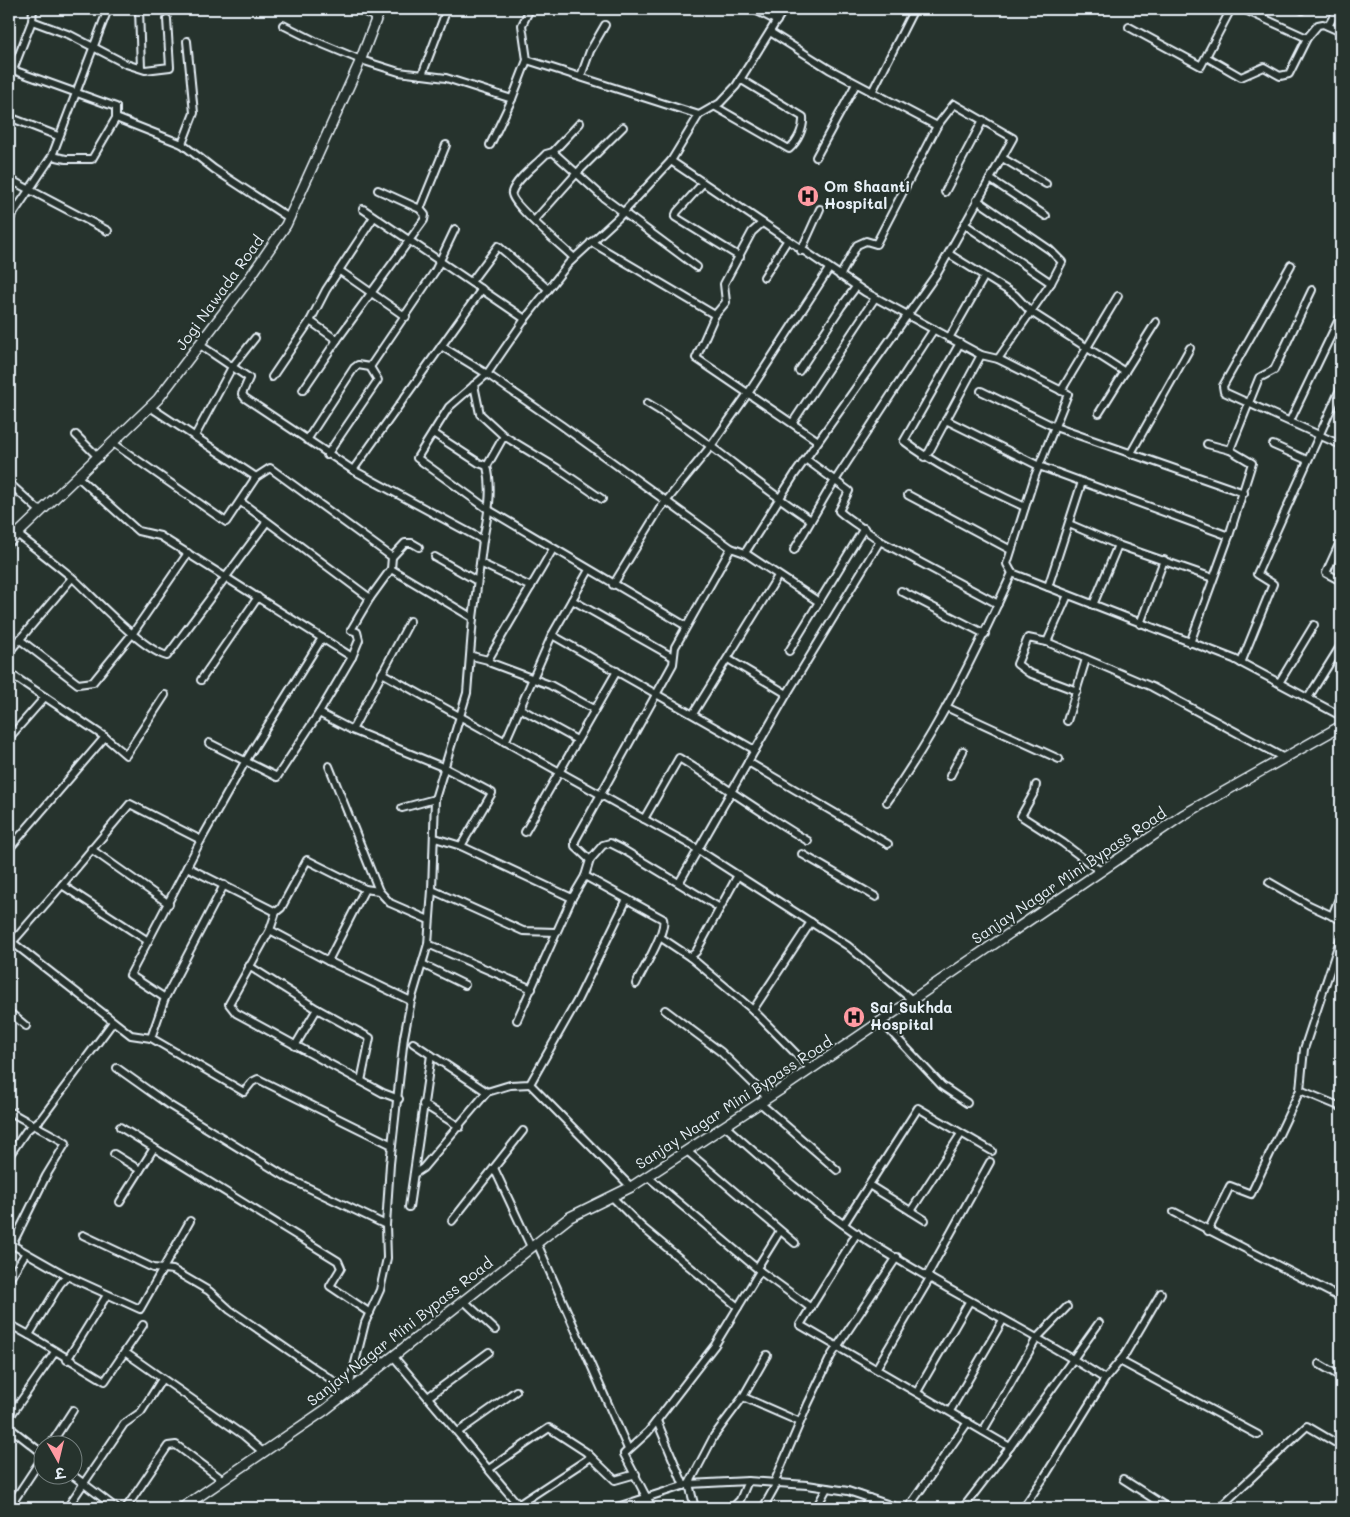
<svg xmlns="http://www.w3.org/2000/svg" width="1350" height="1517" font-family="Mali,'Playpen Sans Deva',sans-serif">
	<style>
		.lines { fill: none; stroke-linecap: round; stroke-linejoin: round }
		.street-casing { stroke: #e8f1f8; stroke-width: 10 }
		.secondary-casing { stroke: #e8f1f8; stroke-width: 12 }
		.street { stroke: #26332d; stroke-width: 6 }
		.secondary { stroke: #26332d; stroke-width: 9 }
		.labels { text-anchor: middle; stroke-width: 4; stroke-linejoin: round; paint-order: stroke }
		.poi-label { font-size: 15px; font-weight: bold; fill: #e8f1f8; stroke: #26332d; text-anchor: start }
		.street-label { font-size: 15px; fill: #e8f1f8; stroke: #26332d }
	</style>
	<rect width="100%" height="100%" fill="#26332d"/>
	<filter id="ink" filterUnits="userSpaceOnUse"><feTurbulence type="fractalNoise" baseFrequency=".02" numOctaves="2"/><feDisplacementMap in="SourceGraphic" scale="10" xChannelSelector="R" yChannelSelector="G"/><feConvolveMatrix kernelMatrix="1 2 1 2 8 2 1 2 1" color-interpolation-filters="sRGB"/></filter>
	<g filter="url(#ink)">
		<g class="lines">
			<g class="street-casing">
				<g id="street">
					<polyline points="33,9 32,21 13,70 116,107 116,118 92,159 66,159 52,156"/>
					<polyline points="139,9 141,68"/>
					<polyline points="359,9 377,18"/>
					<polyline points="753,9 777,21"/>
					<polyline points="1243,9 1307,38"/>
					<polyline points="1302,10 1302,9"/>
					<polyline points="32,21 70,35 126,64 145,70 170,67 167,19"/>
					<polyline points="283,25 315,41 361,60 399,72 446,78 512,99 527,60 699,115"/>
					<polyline points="1328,26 1338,9"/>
					<polyline points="1129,27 1201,66 1231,9"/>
					<polyline points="770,32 829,69 937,126"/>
					<polyline points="1208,58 1241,77 1264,67 1280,76 1289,74 1307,38 1318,25 1323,24 1341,32"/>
					<polyline points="527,60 522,25 530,9"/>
					<polyline points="422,75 447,9"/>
					<polyline points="581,76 590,51 605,25"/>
					<polyline points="872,92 914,9"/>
					<path d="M 714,106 L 789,149 C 798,141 804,128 803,117 L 740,79"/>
					<polyline points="9,117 58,136"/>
					<polyline points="116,118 182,144 214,169 289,218"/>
					<polyline points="182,144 194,113 187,41"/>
					<polyline points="490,145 512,99"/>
					<polyline points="553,152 604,198 697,267"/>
					<polyline points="816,157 856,84"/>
					<polyline points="1004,159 1046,184"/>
					<polyline points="671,161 865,292 981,355 998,359 1068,394 1035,476 1007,564 1012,573 1234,659 1341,716"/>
					<polyline points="9,179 108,231"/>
					<polyline points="990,179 1046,216"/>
					<polyline points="703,183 677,212 675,217 740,257"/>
					<polyline points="945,192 983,120"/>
					<polyline points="977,200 1050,250 1062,262 1051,283 998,359"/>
					<polyline points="363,209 525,319"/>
					<polyline points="420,209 446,145"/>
					<polyline points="9,220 52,156 108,9"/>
					<polyline points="535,220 576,174 623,127"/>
					<polyline points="761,224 752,232 724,284 726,302 715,315 696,358 818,441"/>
					<polyline points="964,224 1051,283"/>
					<polyline points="591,242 715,315"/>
					<polyline points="801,251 820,209"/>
					<polyline points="949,254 1015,295 1031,312 1125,372"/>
					<path d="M 574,258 C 564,248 508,202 512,192 C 517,178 536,165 546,154 L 553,152 L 580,123"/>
					<polyline points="1291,265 1223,386 1224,392 1341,445"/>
					<polyline points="340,271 406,317"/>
					<polyline points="764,277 787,241"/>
					<polyline points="471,282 498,246 548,289"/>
					<polyline points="310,321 337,340"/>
					<polyline points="949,338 984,277"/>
					<path d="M 960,343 L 904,441 C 940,469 983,487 1025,507"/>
					<path d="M 200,345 L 249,378 L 242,394 L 245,398 L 353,470 L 483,540 C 488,515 493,490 487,466 L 504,436"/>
					<polyline points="441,346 487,374 561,425 731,548 745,553 819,602"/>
					<polyline points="370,367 435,271 455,229"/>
					<polyline points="799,371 841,307 856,287"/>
					<polyline points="272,377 310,321 326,290 374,217"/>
					<polyline points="474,385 480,414 504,436 557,468 602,499"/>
					<polyline points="303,390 337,340 424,220 425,215 420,209 378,190"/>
					<polyline points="981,391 1055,427 1244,493"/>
					<polyline points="1061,391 1118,296"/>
					<path d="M 647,403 C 705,437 755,484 811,520"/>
					<polyline points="150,407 256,477"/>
					<polyline points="1099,413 1156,322"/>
					<polyline points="946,420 1039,466 1229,536 1190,643"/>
					<polyline points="1290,421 1341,315"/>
					<polyline points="793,422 875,298"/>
					<polyline points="433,433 479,463 487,466"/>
					<polyline points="76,435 99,458"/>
					<polyline points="195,436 232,367 255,338"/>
					<polyline points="307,440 354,368 358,365 370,367 378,380 327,455"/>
					<polyline points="113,443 226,522 256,477 270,468 392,557"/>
					<polyline points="1207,444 1230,450 1252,463 1229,536"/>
					<polyline points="1273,445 1307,460"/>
					<polyline points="1230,450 1259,378 1274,370 1312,290"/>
					<polyline points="1131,453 1190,348"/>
					<polyline points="924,457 929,452 981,355"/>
					<path d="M 807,460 L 849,491 L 839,511 C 851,522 867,530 880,541 L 998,604"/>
					<polyline points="353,470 482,289"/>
					<polyline points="78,477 138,531 160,536 352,657"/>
					<polyline points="9,483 41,512"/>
					<polyline points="908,495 1011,550"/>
					<polyline points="241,502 370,598"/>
					<polyline points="1069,524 1118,545 1213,578"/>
					<path d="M 17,534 C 36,549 56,564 75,580 C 96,600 142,649 167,656 L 266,523"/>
					<polyline points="1341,540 1326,573 1341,581"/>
					<polyline points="419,547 412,543 405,543 392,557 391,569 370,598 351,630 357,632 359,640 352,657 319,713 352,730 445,768 492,793 461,846"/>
					<polyline points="794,550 827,493 934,329"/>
					<polyline points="745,553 795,474 938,272 1013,138 954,104 937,126 876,244 866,241 857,245 840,276"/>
					<polyline points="435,557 477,581"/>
					<polyline points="482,564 531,587"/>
					<polyline points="391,569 473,618"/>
					<polyline points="613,585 659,510 711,446 749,392 829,269"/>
					<polyline points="1048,587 1082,482"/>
					<polyline points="901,591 985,634"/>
					<polyline points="572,600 673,657"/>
					<polyline points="1093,605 1118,545"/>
					<polyline points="1140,624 1164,560"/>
					<polyline points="686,626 489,510 417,458 449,407 487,374 525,319 568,264 618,218 671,161 699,115 720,103 736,86 784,9"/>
					<polyline points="552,635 755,750"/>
					<polyline points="19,639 78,684 93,682 133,633 188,553"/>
					<polyline points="1047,642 1068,595"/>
					<polyline points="789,651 864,528"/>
					<polyline points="9,652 72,578"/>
					<polyline points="472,656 488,660 491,663 550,685 594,709"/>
					<polyline points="728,659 787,694"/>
					<polyline points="488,660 553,549"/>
					<polyline points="1241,663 1273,584 1257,574 1341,387"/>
					<polyline points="9,673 45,697"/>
					<polyline points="382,673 689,844 848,946 912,1000"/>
					<polyline points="201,680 258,597"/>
					<polyline points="1279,683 1314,625"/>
					<polyline points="1077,691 1029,673 1017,664 1028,638 1047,642 1152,687 1284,758"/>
					<polyline points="1308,698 1341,645"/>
					<polyline points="946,707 1059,759"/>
					<polyline points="521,709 577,740"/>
					<polyline points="693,714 778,576"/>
					<polyline points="1067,721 1086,659"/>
					<polyline points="352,730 410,621"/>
					<polyline points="9,738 45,697 105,737 126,755 165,695"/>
					<polyline points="505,742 552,635 589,570"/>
					<polyline points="209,743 277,777 319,713"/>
					<polyline points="748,762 888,844"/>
					<polyline points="329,766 379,891 390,903 429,920"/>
					<polyline points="950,776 963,751"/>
					<polyline points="1036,785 1035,791 1021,816 1063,843 1100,871"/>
					<path d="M 887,802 C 938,731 976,652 1012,573"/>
					<polyline points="402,808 435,799"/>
					<path d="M 644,819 L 679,758 C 723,785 764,815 808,841"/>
					<polyline points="525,832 617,671"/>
					<polyline points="435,838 461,846 572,898"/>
					<polyline points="9,849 105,737"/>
					<polyline points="91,849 169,904"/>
					<polyline points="802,854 876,897"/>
					<polyline points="590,860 575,846 575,841 673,664 675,647 731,548"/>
					<polyline points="187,867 276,912"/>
					<path d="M 585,876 L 663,919 C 667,931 642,971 636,984"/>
					<polyline points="1269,882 1309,905 1341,920"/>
					<polyline points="679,883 787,694 880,541"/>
					<polyline points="62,885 130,804 201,840"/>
					<polyline points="432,890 523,931 556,932"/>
					<polyline points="379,891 365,889 307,860 281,908 276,912 270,930 229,1004 236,1013 383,1093 399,1099"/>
					<polyline points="1332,916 1341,893"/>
					<polyline points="270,930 328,961 411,1001"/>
					<polyline points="660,937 690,957 753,1010 811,1069"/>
					<polyline points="148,941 201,840 245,762 322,638"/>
					<polyline points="12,942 131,1035 151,1038 244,1092 252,1082 258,1079 392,1145"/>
					<polyline points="428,944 532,989"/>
					<polyline points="9,946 62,885 148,941 130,975 165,998"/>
					<polyline points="690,957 696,952 738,875"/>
					<polyline points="328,961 365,889"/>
					<polyline points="422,964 465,985"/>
					<polyline points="249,966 317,1009 370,1038 361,1081"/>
					<polyline points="665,1010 721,1052 768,1098"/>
					<polyline points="753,1010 811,922"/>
					<polyline points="9,1012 26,1026"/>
					<polyline points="517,1020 572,898 585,876 590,860 603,845 610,843 622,849 720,908"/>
					<polyline points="881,1021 942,1086 967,1103"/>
					<polyline points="151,1038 165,998 224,885"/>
					<polyline points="413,1043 487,1092"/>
					<polyline points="295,1046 317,1009"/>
					<polyline points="117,1068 169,1105 288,1178 386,1225"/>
					<polyline points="530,1084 631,1187"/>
					<polyline points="1300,1090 1341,1107"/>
					<polyline points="760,1103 837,1170"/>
					<polyline points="423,1104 460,1127"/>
					<path d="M 9,1111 C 28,1123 47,1131 66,1143 L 46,1176 L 12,1245"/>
					<path d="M 725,1126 C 767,1163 810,1202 857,1234 C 937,1287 1025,1327 1105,1379"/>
					<polyline points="120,1127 338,1261 341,1268 330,1286 370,1313"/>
					<polyline points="687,1151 795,1243"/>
					<polyline points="114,1154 140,1170"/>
					<polyline points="9,1156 26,1131 41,1119 113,1022"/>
					<polyline points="494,1168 531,1247"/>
					<polyline points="414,1174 423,1168 487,1092 510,1085 530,1084 577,1001 627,899"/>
					<polyline points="647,1176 760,1271 811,1308"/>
					<polyline points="869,1185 925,1220"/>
					<polyline points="612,1197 642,1227 738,1307"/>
					<polyline points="120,1202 154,1148"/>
					<polyline points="409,1207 431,1055"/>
					<polyline points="911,1211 961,1134"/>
					<polyline points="1174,1212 1341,1298"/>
					<polyline points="452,1221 523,1131"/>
					<polyline points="844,1224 918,1108 992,1151"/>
					<polyline points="1208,1231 1230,1186 1251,1194 1300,1090 1304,1049 1341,937"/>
					<polyline points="857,1233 800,1325 1010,1447"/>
					<polyline points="83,1235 153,1268 173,1270 209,1291 230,1310 348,1391 365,1323 380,1290 387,1258 386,1225 390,1164 404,1037 411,1001 428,944 432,890 435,799 467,693 473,618 483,540"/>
					<polyline points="9,1243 67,1276 140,1309 190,1221"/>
					<polyline points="537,1243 628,1449"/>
					<polyline points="757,1268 780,1231"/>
					<polyline points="927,1276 990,1162"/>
					<polyline points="9,1280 25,1254"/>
					<polyline points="463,1300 495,1330"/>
					<polyline points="9,1324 29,1335 60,1284 67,1276"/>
					<polyline points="29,1335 105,1381 143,1325"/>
					<polyline points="126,1353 243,1435 263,1452"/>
					<polyline points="393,1356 521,1508"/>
					<polyline points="67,1360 107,1295"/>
					<polyline points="1120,1361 1258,1435"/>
					<polyline points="1319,1364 1341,1377"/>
					<polyline points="876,1369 930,1278"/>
					<polyline points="917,1392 969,1302"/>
					<polyline points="428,1397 489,1352"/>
					<polyline points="743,1397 800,1422"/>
					<polyline points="9,1402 15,1407"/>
					<polyline points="950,1411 1003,1320"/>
					<polyline points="9,1418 55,1352"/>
					<polyline points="657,1421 684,1486"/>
					<polyline points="9,1427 42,1453"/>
					<polyline points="983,1431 1037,1338 1067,1307"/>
					<polyline points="458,1432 516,1391"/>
					<polyline points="51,1444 73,1410"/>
					<polyline points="489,1469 549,1428 586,1452 615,1480 636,1474"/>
					<polyline points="71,1474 116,1508"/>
					<polyline points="1123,1479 1168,1508"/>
					<polyline points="774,1483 808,1404 831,1356 897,1257"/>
					<polyline points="518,1505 591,1457"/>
					<polyline points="9,1508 42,1458"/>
					<polyline points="67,1508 124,1424 141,1412 162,1379"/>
					<polyline points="126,1508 168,1446 176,1445 223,1480"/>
					<polyline points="614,1508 689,1484 748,1481 807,1485 848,1491 899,1508"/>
					<polyline points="640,1508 647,1497"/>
					<polyline points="652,1508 624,1454 648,1432 715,1345 760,1271"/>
					<polyline points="695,1508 689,1484 714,1436 743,1397 767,1355"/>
					<polyline points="732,1508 740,1500 748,1481"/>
					<polyline points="763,1508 777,1483"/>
					<polyline points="816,1508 827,1488"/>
					<polyline points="864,1508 869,1498"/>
					<polyline points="908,1508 968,1422"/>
					<polyline points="963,1508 1010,1447 1099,1323"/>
					<polyline points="1023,1508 1045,1476 1105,1379 1124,1356 1161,1293"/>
					<polyline points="1219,1508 1307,1426 1341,1446"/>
				</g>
			</g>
			<g class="secondary-casing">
				<g id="secondary">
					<polyline points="9,542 158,399 246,283 286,225 359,64 380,9"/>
					<polyline points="182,1508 325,1410 570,1217 631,1187 789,1084 1183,815 1341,726"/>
				</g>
			</g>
			<use href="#street" class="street"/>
			<use href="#secondary" class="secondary"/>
		</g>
	</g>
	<defs>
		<g id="hospital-disc" transform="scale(1.125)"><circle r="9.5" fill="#ff9aa2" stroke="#26332d"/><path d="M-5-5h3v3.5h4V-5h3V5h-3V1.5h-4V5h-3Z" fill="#111"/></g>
	</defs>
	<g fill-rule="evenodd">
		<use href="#hospital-disc" x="808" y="196"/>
		<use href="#hospital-disc" x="854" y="1017"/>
	</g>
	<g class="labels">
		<g class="poi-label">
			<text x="824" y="192">Om Shaanti<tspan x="824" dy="17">Hospital</tspan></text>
			<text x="870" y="1013">Sai Sukhda<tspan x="870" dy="17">Hospital</tspan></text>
		</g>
		<g class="street-label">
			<text transform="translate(220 293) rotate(-54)" y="5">Jogi Nawada Road</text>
			<text transform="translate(1069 876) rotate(-34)" y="5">Sanjay Nagar Mini Bypass Road</text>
			<text transform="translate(734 1103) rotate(-33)" y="5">Sanjay Nagar Mini Bypass Road</text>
			<text transform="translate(400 1332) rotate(-38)" y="5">Sanjay Nagar Mini Bypass Road</text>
		</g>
	</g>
	<rect width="1350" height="1517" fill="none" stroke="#26332d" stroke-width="30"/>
	<rect x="15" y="15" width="1320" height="1487" fill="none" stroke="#e8f1f8" stroke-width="2" filter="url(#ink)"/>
	<g transform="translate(58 1460) rotate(172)"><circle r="24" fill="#26332d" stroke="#747f7e"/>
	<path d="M0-4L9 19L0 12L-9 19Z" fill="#ff9aa2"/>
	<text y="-8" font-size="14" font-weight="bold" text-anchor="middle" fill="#e8f1f8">उ</text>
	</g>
</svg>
